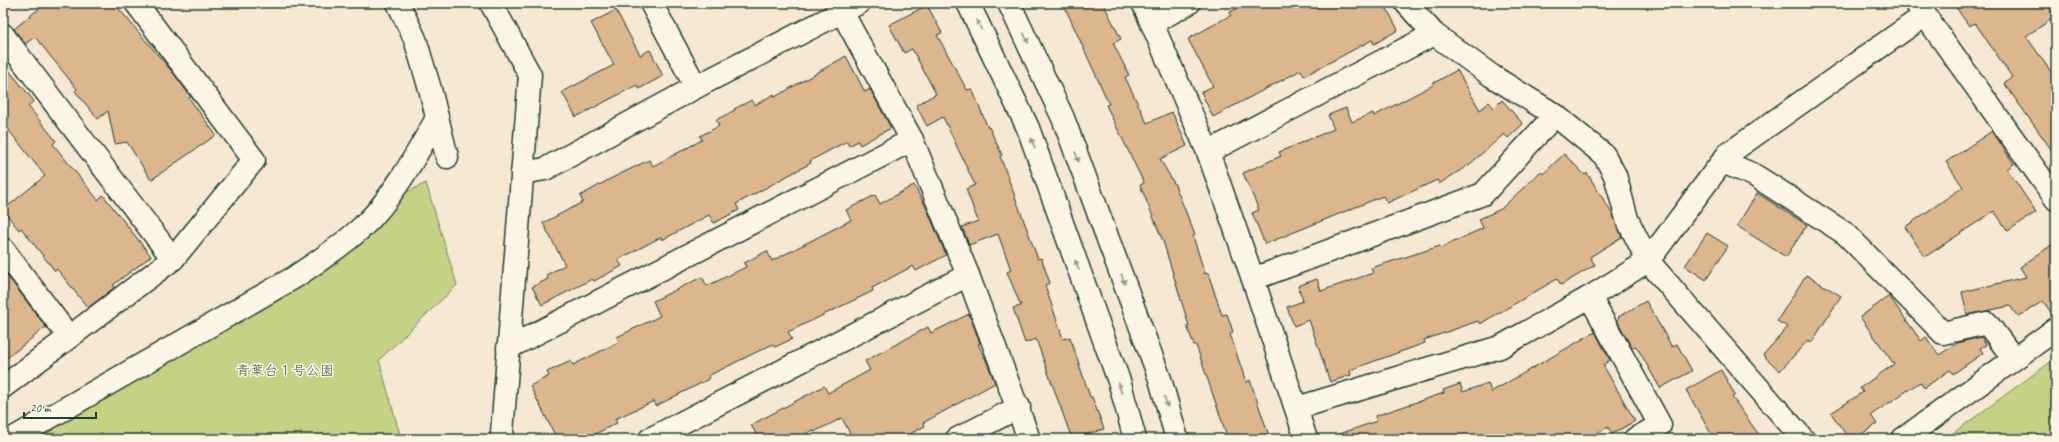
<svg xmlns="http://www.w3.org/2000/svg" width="2059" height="442" font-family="Caveat,'Klee One',sans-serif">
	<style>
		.green { fill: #c5d185; stroke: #72875c }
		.building { fill: #dcb68d; stroke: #1f3d34 }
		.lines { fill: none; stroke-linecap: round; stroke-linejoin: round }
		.street-casing { stroke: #1f3d34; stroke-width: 25 }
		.secondary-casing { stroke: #1f3d34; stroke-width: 25 }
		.street { stroke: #fcf5e5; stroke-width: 22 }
		.secondary { stroke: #fcf5e5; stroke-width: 22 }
		.oneway { fill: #8e998c }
		.labels { text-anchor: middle; stroke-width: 3; stroke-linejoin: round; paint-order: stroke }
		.park-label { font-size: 14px; fill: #405b44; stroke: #fcf5e5 }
	</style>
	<rect width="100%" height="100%" fill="#f6e8d3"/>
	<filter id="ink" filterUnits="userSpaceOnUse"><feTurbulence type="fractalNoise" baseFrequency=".025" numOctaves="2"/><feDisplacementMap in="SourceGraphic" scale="8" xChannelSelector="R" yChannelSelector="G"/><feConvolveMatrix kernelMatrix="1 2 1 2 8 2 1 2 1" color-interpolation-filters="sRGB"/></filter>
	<g filter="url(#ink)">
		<g class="green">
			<polygon points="426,183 457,285 379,360 400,435 404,439 26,439 373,227 405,193"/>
			<polygon points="2056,358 2056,439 1945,439"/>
		</g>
		<g class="building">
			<polygon points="46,3 114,3 174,74 191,97 189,98 216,135 151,180 127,142 115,144 108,111 98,119 75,91 77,89 35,37 25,44 14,29"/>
			<polygon points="1063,3 1103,3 1121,39 1113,43 1129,75 1125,77 1147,123 1172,112 1187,146 1160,159 1175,185 1195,235 1193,236 1205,274 1208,273 1222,315 1227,314 1233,332 1230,334 1246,382 1250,380 1270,439 1228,439 1196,345 1194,345 1187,326 1189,326 1163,241 1140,185 1144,183 1106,105 1109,104"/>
			<polygon points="1248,3 1384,3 1398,30 1374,44 1372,40 1304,76 1301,70 1213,117 1201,92 1213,86 1188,39 1231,15 1230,12"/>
			<polygon points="1953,3 2046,3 2055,17 2026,36 2056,79 2056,156 2004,83 2012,77 1975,23 1969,26"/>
			<polygon points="927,5 942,33 937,35 967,90 972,89 988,128 989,127 1002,155 1000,156 1038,259 1041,258 1050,283 1045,285 1063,339 1070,337 1090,397 1092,397 1104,429 1072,439 1036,339 1025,343 1013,308 1021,306 1007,272 1011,270 998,234 969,245 962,227 978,221 966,189 975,185 943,117 927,126 916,105 936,94 912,49 904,53 889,25"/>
			<polygon points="616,10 640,55 650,50 663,76 639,89 637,85 576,117 562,92 614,65 591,23"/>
			<polygon points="846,56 865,92 870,89 891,128 860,145 858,141 849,146 847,141 810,161 811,163 736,204 739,210 714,223 709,215 662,240 661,237 618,260 622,266 594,281 592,279 542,305 532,287 548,279 546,275 565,265 543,223 583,202 580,196 610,179 649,160 653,166 702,140 700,136 719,126 716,120 735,110 734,109 752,100 755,105 774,94 775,97"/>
			<polygon points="3,63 34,101 28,106 56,141 53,144 98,200 103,195 151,256 113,285 115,287 88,308 57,269 55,271 21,228 19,230 3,210 45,176 3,123"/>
			<polygon points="1457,70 1480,110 1489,102 1494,108 1502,100 1523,124 1508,138 1504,134 1470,164 1439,184 1437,180 1387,203 1383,196 1265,244 1252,213 1259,210 1243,173 1281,156 1279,152 1334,129 1328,115 1346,108 1352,122 1373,113 1374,116 1433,85 1432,84"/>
			<polygon points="1992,131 2014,164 2007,169 2036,212 2008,231 1994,211 1925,257 1905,227 1963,187 1946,162"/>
			<polygon points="1564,154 1585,175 1587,173 1613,215 1622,237 1590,257 1595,265 1561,285 1557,279 1480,324 1478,321 1424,340 1425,343 1350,370 1351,375 1330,382 1309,320 1294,326 1287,307 1303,301 1298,286 1317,279 1321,291 1373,273 1371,268 1440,246 1441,248 1483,228 1479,219 1501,209 1541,171 1543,174"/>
			<polygon points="914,185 926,207 946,255 916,271 913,266 872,288 873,291 788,332 792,339 775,347 773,344 708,376 709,379 656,406 654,401 615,419 617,423 585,439 557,439 530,386 549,376 547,372 571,361 573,365 619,342 617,337 660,316 653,301 702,277 707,286 746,267 744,263 767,251 772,261 851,220 846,210 875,195 880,204"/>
			<polygon points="1757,193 1807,225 1786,257 1737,226"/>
			<polygon points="1707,233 1728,246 1706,280 1685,266"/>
			<polygon points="2056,242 2056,317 2054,317 2043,301 2018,317 2010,306 1967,315 1962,292 2026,277 2020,267"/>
			<polygon points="3,270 46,327 3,361"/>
			<polygon points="1806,275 1841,296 1812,342 1808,340 1780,371 1763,355 1788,327 1777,321"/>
			<polygon points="1889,296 1921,341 1926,337 1939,355 1957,343 1981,337 1986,345 1980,348 1983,353 1953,374 1950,370 1924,388 1920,382 1871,415 1877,424 1854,439 1849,439 1831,413 1863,392 1860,388 1894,364 1860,317"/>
			<polygon points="1646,301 1672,347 1677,344 1692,371 1660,388 1638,349 1635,346 1632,348 1617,320 1619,318 1618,317"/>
			<polygon points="969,314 980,343 978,344 986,360 995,383 923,423 925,426 901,439 853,439 842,418 814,432 813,430 797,439 759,439 751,425 824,386 828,393 870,370 865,361 928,327 931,333"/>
			<polygon points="1595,332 1610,360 1603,365 1635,421 1612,434 1608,427 1587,439 1333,439 1333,436 1377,421 1375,416 1444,393 1443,390 1460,384 1463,392 1488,383 1491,392"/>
			<polygon points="1721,370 1735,395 1732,397 1762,439 1714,439 1686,390"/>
		</g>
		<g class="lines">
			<g class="street-casing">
				<g id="street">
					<polyline points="398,3 415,39 430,89 447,157"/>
					<polyline points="651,3 696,87"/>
					<polyline points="837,3 912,140 968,275 1029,439"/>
					<polyline points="1143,3 1208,152 1253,279 1306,439"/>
					<polyline points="1406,3 1434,34 1492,76 1555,115 1604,155 1615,175 1627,219 1648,261 1803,439"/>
					<polyline points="1917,4 2056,199"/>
					<polyline points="1152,23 1189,3"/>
					<polyline points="3,35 173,259"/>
					<polyline points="1208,152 1434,34"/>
					<polyline points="1723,162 1754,175 1846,234 1943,333 1987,323 2014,359"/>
					<polyline points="522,173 545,169 696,87 859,3"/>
					<polyline points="3,249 69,337"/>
					<polyline points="1253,279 1483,194 1555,115"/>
					<polyline points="1590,297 1660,425 1635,439"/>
					<polyline points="508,348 912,140"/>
					<polyline points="3,387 173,259 254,160 136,3"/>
					<polyline points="1297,408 1500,347 1590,297 1648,261 1728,154 1925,15"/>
					<path d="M 12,439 L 295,277 C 317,262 339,248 359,230 C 390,203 417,154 437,118"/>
					<polyline points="650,439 968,275"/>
					<polyline points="957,439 1019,407"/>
				</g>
			</g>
			<g class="secondary-casing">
				<g id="secondary">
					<polyline points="491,3 530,75 502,433 504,439"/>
					<polyline points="968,3 1028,128 1120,384 1135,439"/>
					<polyline points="1009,3 1063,118 1160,379 1177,439"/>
					<polyline points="1903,439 2056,329"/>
				</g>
			</g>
			<use href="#street" class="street"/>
			<use href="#secondary" class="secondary"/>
		</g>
		<defs><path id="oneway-solid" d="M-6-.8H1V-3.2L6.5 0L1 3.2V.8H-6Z"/></defs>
		<g class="oneway">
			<use href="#oneway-solid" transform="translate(979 25) rotate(-115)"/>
			<use href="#oneway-solid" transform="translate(1026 38) rotate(65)"/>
			<use href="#oneway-solid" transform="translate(1033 143) rotate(-110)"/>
			<use href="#oneway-solid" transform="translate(1077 157) rotate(70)"/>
			<use href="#oneway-solid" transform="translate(1077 265) rotate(-110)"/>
			<use href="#oneway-solid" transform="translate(1123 279) rotate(70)"/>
			<use href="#oneway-solid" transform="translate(1120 388) rotate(-107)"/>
			<use href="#oneway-solid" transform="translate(1166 402) rotate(74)"/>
		</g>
	</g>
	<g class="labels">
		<g class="park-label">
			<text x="285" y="375">青葉台１号公園</text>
		</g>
	</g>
	<rect width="2059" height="442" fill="none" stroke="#fcf5e5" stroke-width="16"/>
	<rect x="8" y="8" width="2043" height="426" fill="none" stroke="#1f3d34" stroke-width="1.5" filter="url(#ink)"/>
	<path d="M24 412v6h72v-6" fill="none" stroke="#1f3d34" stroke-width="2"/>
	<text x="30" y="412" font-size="12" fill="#1f3d34" stroke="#fcf5e5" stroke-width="3" paint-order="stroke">20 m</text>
</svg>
